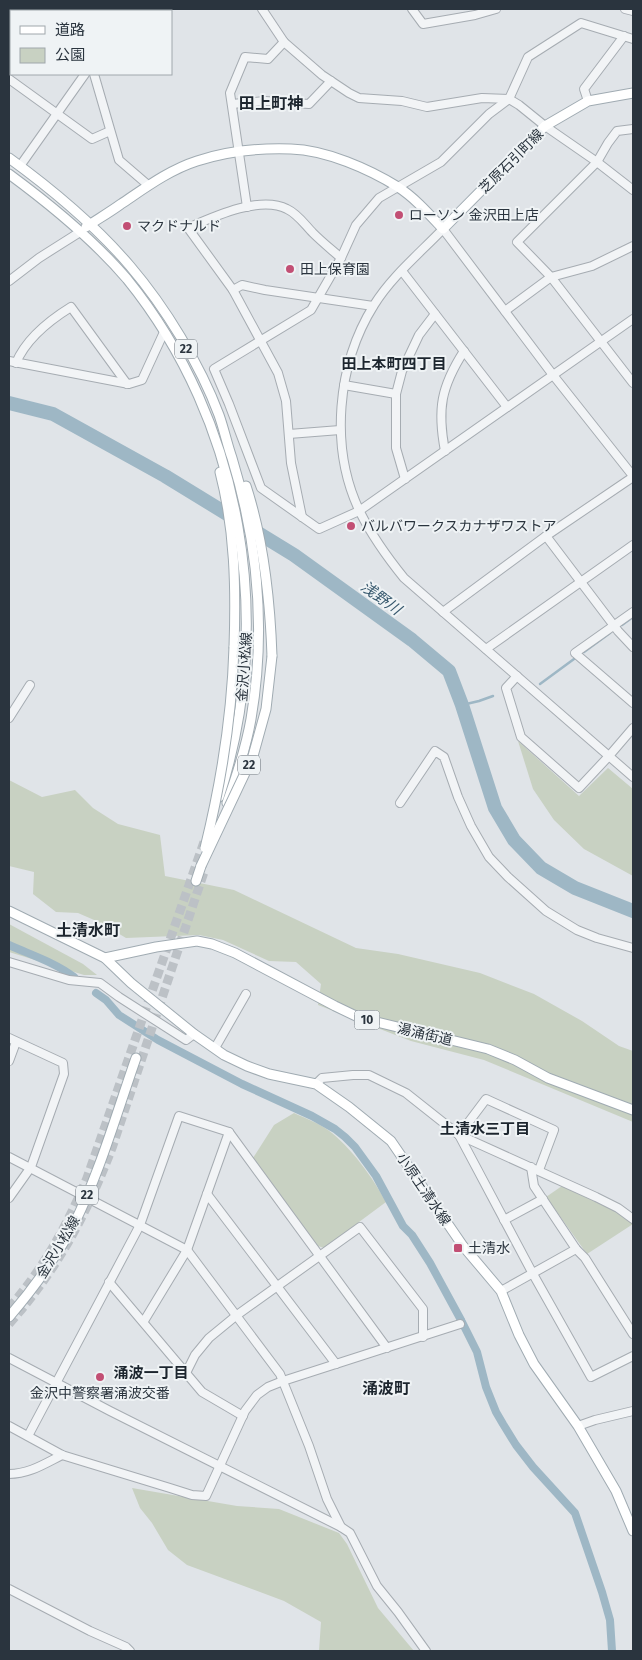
<svg xmlns="http://www.w3.org/2000/svg" width="642" height="1660" font-family="'Fira Sans','Noto Sans JP',sans-serif">
	<style>
		.green { fill: #c8d1c2 }
		.lines { fill: none; stroke-linecap: round; stroke-linejoin: round }
		.stream { stroke: #9eb7c5; stroke-width: 2.5 }
		.canal { stroke: #9eb7c5; stroke-width: 8 }
		.river { stroke: #9eb7c5; stroke-width: 14 }
		.major-tunnel { stroke: #bcc1c6; stroke-width: 9; stroke-dasharray: 9 4.5; stroke-linecap: butt }
		.minor-casing { stroke: #a6acb2; stroke-width: 10 }
		.major-casing { stroke: #a0abb2; stroke-width: 11 }
		.minor { stroke: #f2f4f6; stroke-width: 8 }
		.major { stroke: #fff; stroke-width: 9 }
		.major-bridge-casing { stroke: #a0abb2; stroke-width: 11; stroke-linecap: butt }
		.major-bridge { stroke: #fff; stroke-width: 9 }
		.poi-dot { fill: #c24f74; stroke: #eff3f5; stroke-width: 2 }
		.labels { text-anchor: middle; stroke-width: 4; stroke-linejoin: round; paint-order: stroke }
		.shield { fill: #eff3f5; stroke: #656d75; stroke-width: 1 }
		.shield-label { font-size: 12px; font-weight: bold; fill: #2a343e }
		.street-label { font-size: 14px; fill: #2a343e; stroke: #eff3f5 }
		.poi-label { font-size: 14px; fill: #2a343e; stroke: #eff3f5; text-anchor: start }
		.neighbourhood-label { font-size: 15px; font-weight: bold; fill: #1c252e; stroke: #eff3f5 }
		.water-label { font-size: 15px; font-style: italic; fill: #38596e; stroke: #eff3f5 }
		.quarter-label { font-size: 16px; font-weight: bold; fill: #1c252e; stroke: #eff3f5 }
	</style>
	<rect width="100%" height="100%" fill="#e0e4e8"/>
	<g class="green">
		<polygon points="518,741 579,796 608,768 633,789 633,876 584,849 554,820 533,789"/>
		<polygon points="9,780 42,797 75,790 93,808 118,824 160,835 165,876 234,890 356,948 398,954 480,973 534,994 582,1021 619,1046 633,1051 633,1122 484,1060 411,1041 318,1005 321,984 296,962 269,961 223,940 199,935 126,938 101,923 78,913 56,912 33,894 34,872 9,866"/>
		<polygon points="9,924 83,964 97,975 84,975 9,952"/>
		<path d="M 294,1113 C 305,1118 318,1123 328,1130 C 351,1147 373,1178 386,1202 L 324,1248 L 318,1246 L 253,1158 L 274,1125 Z"/>
		<polygon points="562,1186 617,1212 633,1224 587,1254 546,1197"/>
		<polygon points="132,1488 237,1506 279,1509 339,1533 347,1544 378,1608 414,1651 319,1651 321,1622 284,1601 187,1565 168,1550 152,1523 140,1508"/>
	</g>
	<g class="lines">
		<g class="stream">
			<polyline points="622,625 633,617"/>
			<polyline points="584,652 610,633"/>
			<polyline points="540,684 574,659"/>
			<polyline points="462,705 479,701 493,696"/>
		</g>
		<g class="canal">
			<path d="M 9,945 C 31,955 54,962 74,977"/>
			<polyline points="96,993 106,1000 119,1015 158,1040 242,1084 312,1116 335,1129 345,1137 355,1147 376,1176 403,1226 412,1235 430,1263 461,1320"/>
			<polyline points="462,1322 477,1352 486,1387 496,1412 503,1424 516,1445 533,1467 575,1513 602,1592 610,1620 612,1651"/>
		</g>
		<polyline class="river" points="9,403 53,414 165,476 294,555 412,640 449,671 462,705 495,808 514,840 541,868 575,888 633,911"/>
		<g class="major-tunnel">
			<path d="M 9,1308 C 43,1269 67,1226 87,1178 L 204,842"/>
			<path d="M 9,1324 C 57,1270 86,1216 112,1148 L 204,872"/>
		</g>
		<g class="minor-casing">
			<g id="minor">
				<polyline points="262,9 284,42 322,75 349,93 359,98 402,101 427,107 482,98 509,99 519,105 545,126 597,162 633,190"/>
				<polyline points="412,9 423,24 475,15 496,9"/>
				<polyline points="625,9 633,11"/>
				<polyline points="9,12 11,13"/>
				<polyline points="633,39 581,23 528,57 509,99 489,114 441,162 379,198 356,225 341,258 311,310 214,369 229,404 261,488 319,529 359,511 633,319"/>
				<polyline points="94,74 119,160 148,185"/>
				<polyline points="9,79 92,139 110,131"/>
				<polyline points="588,101 584,89 624,36"/>
				<polyline points="232,104 265,101 309,104 331,81"/>
				<polyline points="633,129 617,131 608,143 597,162 517,242 551,277 633,383"/>
				<polyline points="20,166 85,74"/>
				<polyline points="247,207 230,93 245,57 268,59 284,42"/>
				<polyline points="402,271 507,407"/>
				<polyline points="9,281 39,258 80,232"/>
				<polyline points="233,290 242,285 265,290 373,306"/>
				<polyline points="505,311 551,277 592,266 633,246"/>
				<polyline points="9,361 129,384 142,380 164,332"/>
				<path d="M 16,363 C 26,339 50,320 71,307 L 127,384"/>
				<polyline points="344,385 396,394"/>
				<polyline points="289,434 340,430"/>
				<path d="M 445,451 C 437,409 441,387 464,351"/>
				<path d="M 633,476 L 553,375 L 443,229 C 420,253 392,276 374,305 C 337,364 329,448 360,512 C 372,536 387,557 404,578 L 633,777"/>
				<polyline points="405,479 396,448 396,394 402,371 419,335 435,314"/>
				<path d="M 302,517 L 291,463 L 286,401 L 278,373 L 233,290 L 188,228 C 213,217 260,195 287,209 C 298,214 305,225 313,233 C 322,242 332,250 341,258"/>
				<polyline points="546,536 618,631 633,647"/>
				<polyline points="443,612 546,536 633,477"/>
				<polyline points="633,612 575,653 633,703"/>
				<polyline points="486,649 633,545"/>
				<polyline points="517,676 506,688 521,737 579,788 609,756 633,728"/>
				<polyline points="9,718 30,685"/>
				<polyline points="400,803 435,751 444,757 458,797 471,826 489,857 508,877 546,911 577,930 597,938 633,948"/>
				<polyline points="9,962 69,980 100,983 119,997 186,1040 194,1034"/>
				<polyline points="9,1038 63,1063 64,1074 31,1167 9,1198"/>
				<polyline points="215,1048 246,994"/>
				<polyline points="9,1061 16,1042"/>
				<polyline points="316,1084 322,1078 353,1075 369,1075 406,1093 459,1135 596,1197 618,1208 633,1219"/>
				<polyline points="459,1135 533,1274 591,1377 633,1356"/>
				<polyline points="459,1135 486,1099 554,1130 539,1170"/>
				<polyline points="9,1157 187,1250 280,1374 309,1446 327,1499 341,1527"/>
				<polyline points="531,1167 534,1186 576,1249 585,1258 633,1334"/>
				<polyline points="207,1194 336,1364"/>
				<polyline points="504,1220 543,1199"/>
				<polyline points="109,1282 202,1392 243,1416"/>
				<polyline points="501,1291 576,1249"/>
				<polyline points="144,1321 187,1250 229,1132"/>
				<polyline points="9,1358 110,1411 341,1527 350,1533 377,1586 398,1612 426,1651"/>
				<polyline points="186,1373 195,1355 209,1338 237,1315 360,1227 423,1309 423,1337"/>
				<polyline points="9,1426 62,1455 170,1488 192,1495 206,1496 245,1411 257,1395 268,1387 283,1381 460,1324"/>
				<polyline points="578,1426 595,1420 633,1411"/>
				<polyline points="28,1436 140,1225 179,1116 229,1132 387,1348"/>
				<path d="M 9,1474 C 29,1474 44,1464 62,1455"/>
				<polyline points="9,1589 90,1631 126,1647 130,1651"/>
			</g>
		</g>
		<g class="major-casing">
			<g id="major">
				<path d="M 9,158 C 53,190 95,225 130,266 C 165,307 200,364 219,415 C 224,429 227,444 232,458 C 258,543 266,631 251,719 C 246,748 237,775 227,803"/>
				<path d="M 9,174 C 51,205 93,239 127,279 C 243,422 276,623 219,797"/>
				<path d="M 86,227 C 98,219 110,212 121,204 C 145,188 169,170 197,161 C 227,151 261,148 291,149 C 326,150 369,169 398,187 C 415,198 429,214 443,229 L 545,126 L 588,101 L 633,93"/>
				<path d="M 220,472 C 235,530 236,588 234,647"/>
				<path d="M 246,486 C 264,541 270,598 272,656"/>
				<polyline points="196,881 201,866"/>
				<polyline points="9,911 105,958 131,983 194,1034 224,1055 247,1066 269,1074 316,1084 349,1107 391,1141 463,1246 501,1291 519,1335 534,1364 578,1426 616,1491 633,1531"/>
				<polyline points="105,958 156,947 197,941 212,944 235,953 335,1006 360,1018 488,1049 515,1060 548,1078 633,1110"/>
				<path d="M 9,1317 C 33,1289 55,1259 73,1226 C 99,1175 117,1112 136,1058"/>
			</g>
		</g>
		<use href="#minor" class="minor"/>
		<use href="#major" class="major"/>
		<g class="major-bridge-casing">
			<g id="major-bridge">
				<path d="M 205,848 C 221,783 232,715 234,647"/>
				<polyline points="201,866 253,756 266,709 272,656"/>
			</g>
		</g>
		<use href="#major-bridge" class="major-bridge"/>
	</g>
	<g class="poi-dot">
		<circle cx="399" cy="215" r="5"/>
		<circle cx="127" cy="226" r="5"/>
		<circle cx="290" cy="269" r="5"/>
		<circle cx="351" cy="526" r="5"/>
		<rect x="453" y="1243" width="10" height="10" rx="2.5"/>
		<circle cx="100" cy="1377" r="5"/>
	</g>
	<g class="labels">
		<g class="shield">
			<rect x="175" y="339.5" width="22" height="19" rx="4"/>
			<rect x="238" y="755.5" width="22" height="19" rx="4"/>
			<rect x="354.5" y="1010.5" width="25" height="19" rx="4"/>
			<rect x="76" y="1185.5" width="22" height="19" rx="4"/>
		</g>
		<g class="shield-label">
			<text x="186" y="353">22</text>
			<text x="249" y="769">22</text>
			<text x="367" y="1024">10</text>
			<text x="87" y="1199">22</text>
		</g>
		<g class="street-label">
			<text transform="translate(511 161) rotate(-45)" y="5">芝原石引町線</text>
			<text transform="translate(244 667) rotate(-86)" y="5">金沢小松線</text>
			<text transform="translate(425 1034) rotate(13)" y="5">湯涌街道</text>
			<text transform="translate(424 1189) rotate(56)" y="5">小原土清水線</text>
			<text transform="translate(58 1247) rotate(-59)" y="5">金沢小松線</text>
		</g>
		<g class="poi-label">
			<text x="409" y="220">ローソン 金沢田上店</text>
			<text x="137" y="231">マクドナルド</text>
			<text x="300" y="274">田上保育園</text>
			<text x="361" y="531">バルバワークスカナザワストア</text>
			<text x="468" y="1253">土清水</text>
			<text x="100" y="1398" text-anchor="middle">金沢中警察署涌波交番</text>
		</g>
		<g class="neighbourhood-label">
			<text x="394" y="369">田上本町四丁目</text>
			<text x="485" y="1134">土清水三丁目</text>
			<text x="151" y="1378">涌波一丁目</text>
		</g>
		<g class="water-label">
			<text transform="translate(381 598) rotate(36)" y="5">浅野川</text>
		</g>
		<g class="quarter-label">
			<text x="271" y="109">田上町神</text>
			<text x="88" y="936">土清水町</text>
			<text x="386" y="1394">涌波町</text>
		</g>
	</g>
	<rect width="642" height="1660" fill="none" stroke="#2a343e" stroke-width="20"/>
	<rect x="10" y="10" width="162" height="65" fill="#eff3f5" stroke="#a0a7ac"/>
	<rect x="20" y="26" width="25" height="8" fill="#ffffff" stroke="#a0a7ac"/>
	<text x="55" y="35" font-size="15" fill="#2a343e">道路</text>
	<rect x="20" y="48" width="25" height="15" fill="#c8d1c2" stroke="#a0a7ac"/>
	<text x="55" y="60" font-size="15" fill="#2a343e">公園</text>
</svg>
